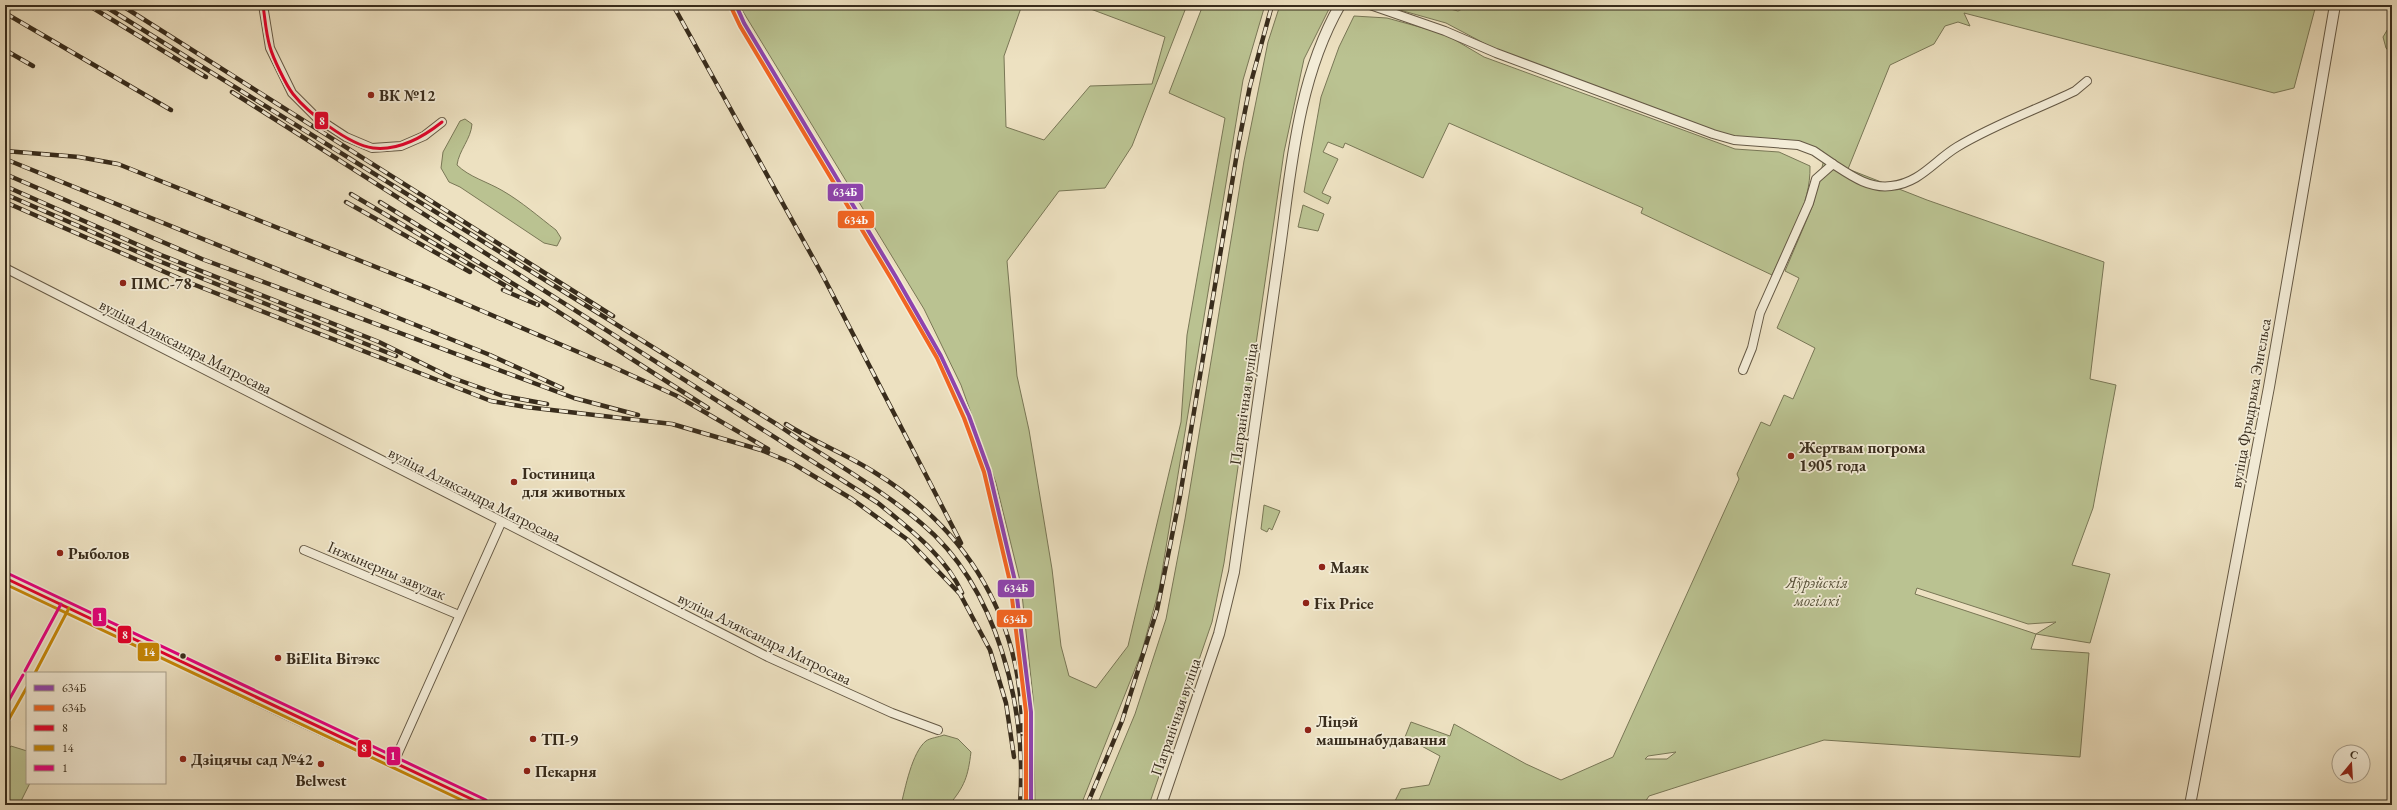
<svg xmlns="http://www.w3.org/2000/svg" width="2397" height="810" font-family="'EB Garamond',serif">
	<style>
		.green { fill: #bac291; stroke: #797756; fill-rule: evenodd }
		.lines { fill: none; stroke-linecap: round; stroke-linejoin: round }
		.minor-casing { stroke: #655945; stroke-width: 10 }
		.tertiary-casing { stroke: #655945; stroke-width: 12 }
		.primary-casing { stroke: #382c1c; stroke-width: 14 }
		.minor { stroke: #f3ecd7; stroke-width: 8 }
		.tertiary { stroke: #f3ecd7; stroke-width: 10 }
		.primary { stroke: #ede1c1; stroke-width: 12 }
		.rail-casing { stroke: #382c1c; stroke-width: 4.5 }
		.rail { stroke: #f3ecd7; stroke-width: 3; stroke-dasharray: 9; stroke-linecap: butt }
		.bus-1-casing { stroke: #f3ecd7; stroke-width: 6 }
		.bus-2-casing { stroke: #f3ecd7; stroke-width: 6 }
		.bus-3-casing { stroke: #f3ecd7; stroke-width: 6 }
		.bus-1 { stroke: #e4002b; stroke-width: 3 }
		.bus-2 { stroke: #c78807; stroke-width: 3 }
		.bus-3 { stroke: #e5007d; stroke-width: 3 }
		.rail-1-casing { stroke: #f3ecd7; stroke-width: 7 }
		.rail-2-casing { stroke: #f3ecd7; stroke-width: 7 }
		.rail-1 { stroke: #8e44ad; stroke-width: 4 }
		.rail-2 { stroke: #f26522; stroke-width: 4 }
		.poi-dot { fill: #8f2418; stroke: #f3ecd7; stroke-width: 1.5 }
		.bus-dot { fill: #382c1c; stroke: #f3ecd7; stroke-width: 1.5 }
		.labels { text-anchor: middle; stroke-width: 3.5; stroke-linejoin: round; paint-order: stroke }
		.poi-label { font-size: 16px; font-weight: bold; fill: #382c1c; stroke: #f3ecd7; text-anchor: start }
		.street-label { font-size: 16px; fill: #382c1c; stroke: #f3ecd7 }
		.park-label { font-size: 16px; font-style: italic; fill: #585239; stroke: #f3ecd7 }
		.line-badge { stroke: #f3ecd7; stroke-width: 1.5 }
		.badge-label { font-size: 11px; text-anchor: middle; font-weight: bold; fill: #fff }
	</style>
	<rect width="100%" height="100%" fill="#ede1c1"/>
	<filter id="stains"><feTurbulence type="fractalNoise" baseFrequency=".005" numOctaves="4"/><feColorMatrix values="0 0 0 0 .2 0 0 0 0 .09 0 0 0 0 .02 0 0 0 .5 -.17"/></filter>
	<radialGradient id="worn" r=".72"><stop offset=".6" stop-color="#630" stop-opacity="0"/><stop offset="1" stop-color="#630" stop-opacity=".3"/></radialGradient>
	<g class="green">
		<polygon points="739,5 1022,5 1004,56 1006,127 1044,140 1090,86 1152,84 1165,37 1080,5 1187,5 1132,146 1105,188 1059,191 1007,261 1017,376 1029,430 1052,569 1061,646 1069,676 1096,688 1128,646 1181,422 1187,335 1225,118 1169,93 1203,5 1265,5 1243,80 1159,590 1141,654 1081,805 1035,805 1033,697 1021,585 996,483 961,385 924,309"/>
		<polygon points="1280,5 1331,5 1304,59 1284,152 1224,563 1212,622 1149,805 1097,805 1135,714 1166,619 1185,519 1244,161 1268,42"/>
		<path d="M 1382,5 L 1435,5 L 1458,11 L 1470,5 L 2316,5 L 2294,88 L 2274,93 L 1964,13 L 1970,26 L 1958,22 L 1945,26 L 1934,44 L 1890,65 L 1848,169 L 1927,200 L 2104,262 L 2090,379 L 2116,385 L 2093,508 L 2072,565 L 2110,574 L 2090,643 L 2036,634 L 2031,649 L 2089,653 L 2080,757 L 1824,740 L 1649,796 L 1643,805 L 1393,805 L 1401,789 L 1429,785 L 1440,756 L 1405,737 L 1411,722 L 1450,736 L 1454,724 L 1526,764 L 1561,780 L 1613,757 L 1739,479 L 1737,474 L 1761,422 L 1770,426 L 1784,395 L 1793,399 L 1815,348 L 1777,328 L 1799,278 L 1785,271 L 1813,205 L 1824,159 L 1788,145 L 1737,140 L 1493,48 L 1446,23 ZM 1917,588 L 2028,624 L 2056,622 L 2036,634 L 1915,594 ZM 1676,752 L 1667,759 L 1645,759 L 1648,756 Z"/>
		<path d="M 1354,16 L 1387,18 L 1445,34 L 1484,57 L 1735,149 L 1779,152 L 1810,166 C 1811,205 1788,240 1772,275 L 1641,213 L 1643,208 L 1449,123 L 1423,178 L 1345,143 L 1343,148 L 1328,142 L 1323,152 L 1338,159 L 1322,193 L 1331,197 L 1328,204 L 1304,192 L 1321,97 L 1339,47 Z"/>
		<polygon points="2389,27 2392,27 2392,55 2386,48 2383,37"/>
		<path d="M 465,119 L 472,124 C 471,139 459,150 457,165 C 469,177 488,182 503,191 C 522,202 539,217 556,230 L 561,238 L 557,246 L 544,243 L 460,187 L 449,182 L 441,168 L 443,152 L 460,121 Z"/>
		<polygon points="1303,205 1324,214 1318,231 1298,227"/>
		<polygon points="1264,505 1280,511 1272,530 1269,528 1267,532 1261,529"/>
		<path d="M 944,735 L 958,739 L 971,752 C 968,776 965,786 949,805 L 901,805 C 905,789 912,752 926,741 C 930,738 939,737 944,735 Z"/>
		<polygon points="11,746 27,751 27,783 30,783 19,805 5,805 5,754"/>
	</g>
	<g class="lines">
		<g class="minor-casing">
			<g id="minor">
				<polyline points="263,5 270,48 292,93 317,118 346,137 372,148 401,146 424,136 442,122"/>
				<polyline points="1370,5 1445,31 1496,53 1713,134 1734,140 1798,145 1814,151 1833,164 1816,179 1809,203 1760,313 1752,348 1743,370"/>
				<path d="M 1833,164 C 1850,175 1869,189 1891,186 C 1920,183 1934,161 1957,147 C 1995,124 2036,110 2075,91 L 2087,81"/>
				<polyline points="5,268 768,657 892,713 938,730"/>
				<polyline points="304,550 459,615"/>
				<polyline points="394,762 501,523"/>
			</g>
		</g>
		<g class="tertiary-casing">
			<g id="tertiary">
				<polyline points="5,578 65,606"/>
				<path d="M 1161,805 L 1219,634 L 1234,572 C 1249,466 1264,361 1279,255 C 1291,171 1297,80 1340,5"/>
				<polyline points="2190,805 2269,387 2335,5"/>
			</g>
		</g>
		<g class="primary-casing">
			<g id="primary">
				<polyline points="29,673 65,606 289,714 484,805"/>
				<polyline points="5,717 27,677"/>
			</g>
		</g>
		<use href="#minor" class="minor"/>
		<use href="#tertiary" class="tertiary"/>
		<use href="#primary" class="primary"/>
		<g class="rail-casing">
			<g id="rail">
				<polyline points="88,5 206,77"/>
				<path d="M 103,5 L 778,425 C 825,458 876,485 921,523 C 998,587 1027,708 1020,805"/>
				<polyline points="121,5 613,316"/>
				<polyline points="673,5 823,276 961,543"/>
				<polyline points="5,13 171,110"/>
				<polyline points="5,50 33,66"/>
				<path d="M 232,92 L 878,503 C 908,528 946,556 962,593"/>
				<polyline points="5,151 79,157 118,164 426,287 611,366 677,396 768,449"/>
				<polyline points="5,159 490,355 562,388"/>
				<polyline points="5,174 202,259 574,398 638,415"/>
				<polyline points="5,186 161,255 379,342 450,377 503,396 547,404"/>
				<polyline points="5,194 154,259 396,356"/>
				<polyline points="351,194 511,289"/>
				<polyline points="5,202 190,283 491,401 526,407 672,424 761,450 792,463 852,499 908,540 960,594 990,650 1006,703 1014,757"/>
				<polyline points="346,202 470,272"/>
				<polyline points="380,202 543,302 708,408"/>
				<polyline points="503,290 538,305"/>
				<path d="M 786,424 C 814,442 846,454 874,472 C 969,530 1023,622 1022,734"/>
				<polyline points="1087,805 1122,721 1157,610 1180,496 1239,141 1250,86 1272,5"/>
			</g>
		</g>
		<use href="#rail" class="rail"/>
		<g class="bus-1-casing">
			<g id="bus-1">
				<path d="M 263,5 C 265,19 266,34 270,47 C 273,58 286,85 293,94 C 307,112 349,145 373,148 C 399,151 422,138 442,122"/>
				<polyline points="5,578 484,805"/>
			</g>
		</g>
		<g class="bus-2-casing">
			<g id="bus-2">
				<polyline points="5,584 472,805"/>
				<polyline points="35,673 69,608"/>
				<polyline points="9,719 27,687"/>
			</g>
		</g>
		<g class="bus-3-casing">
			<g id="bus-3">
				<polyline points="7,573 486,800"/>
				<polyline points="25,671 61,604"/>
				<polyline points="5,707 23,675"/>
			</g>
		</g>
		<use href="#bus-1" class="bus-1"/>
		<use href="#bus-2" class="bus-2"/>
		<use href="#bus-3" class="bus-3"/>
		<g class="rail-1-casing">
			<polyline id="rail-1" points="736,5 744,23 896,277 941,356 969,416 989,471 1015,581 1031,712 1031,805"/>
		</g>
		<g class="rail-2-casing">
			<polyline id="rail-2" points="731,7 740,26 892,280 937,358 964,418 984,472 1010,582 1026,712 1026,805"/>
		</g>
		<use href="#rail-1" class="rail-1"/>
		<use href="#rail-2" class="rail-2"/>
	</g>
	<g class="poi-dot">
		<circle cx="371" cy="95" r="4"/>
		<circle cx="123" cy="283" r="4"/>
		<circle cx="1791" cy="456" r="4"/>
		<circle cx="514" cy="482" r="4"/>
		<circle cx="60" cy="553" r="4"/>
		<circle cx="1322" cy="567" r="4"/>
		<circle cx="1306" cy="603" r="4"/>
		<circle cx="278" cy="658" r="4"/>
		<circle cx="1308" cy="730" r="4"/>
		<circle cx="533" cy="739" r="4"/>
		<circle cx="183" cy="759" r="4"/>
		<circle cx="321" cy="764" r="4"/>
		<circle cx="527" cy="771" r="4"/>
	</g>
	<circle class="bus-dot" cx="183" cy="656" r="3.5"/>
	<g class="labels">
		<g class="poi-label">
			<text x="379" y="101">ВК №12</text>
			<text x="131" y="289">ПМС-78</text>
			<text x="1799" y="453">Жертвам погрома<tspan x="1799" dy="18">1905 года</tspan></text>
			<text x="522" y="479">Гостиница<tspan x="522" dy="18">для животных</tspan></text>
			<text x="68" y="559">Рыболов</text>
			<text x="1330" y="573">Маяк</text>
			<text x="1314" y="609">Fix Price</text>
			<text x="286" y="664">ВiElita Вітэкс</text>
			<text x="1316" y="727">Ліцэй<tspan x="1316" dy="18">машынабудавання</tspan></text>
			<text x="541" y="745">ТП-9</text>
			<text x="191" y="765">Дзіцячы сад №42</text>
			<text x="535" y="777">Пекарня</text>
			<text x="321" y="786" text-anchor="middle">Belwest</text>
		</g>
		<g class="street-label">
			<text transform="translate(186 346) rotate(27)" y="6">вуліца Аляксандра Матросава</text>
			<text transform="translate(2250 403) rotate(-80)" y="6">вуліца Фрыдрыха Энгельса</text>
			<text transform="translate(1243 404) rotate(-82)" y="6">Пагранічная вуліца</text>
			<text transform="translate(475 494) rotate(27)" y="6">вуліца Аляксандра Матросава</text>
			<text transform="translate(387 570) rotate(23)" y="6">Інжынерны завулак</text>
			<text transform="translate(765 638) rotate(26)" y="6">вуліца Аляксандра Матросава</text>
			<text transform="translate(1175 717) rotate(-71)" y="6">Пагранічная вуліца</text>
		</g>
		<g class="park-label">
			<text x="1817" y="588">Яўрэйскія<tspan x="1817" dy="18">могілкі</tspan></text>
		</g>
	</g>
	<g class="line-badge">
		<rect x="314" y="111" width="15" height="19" rx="4" fill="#e4002b"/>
		<rect x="827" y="183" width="37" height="19" rx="4" fill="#8e44ad"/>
		<rect x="837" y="210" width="38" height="19" rx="4" fill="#f26522"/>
		<rect x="997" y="579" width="38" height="19" rx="4" fill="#8e44ad"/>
		<rect x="92" y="607" width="15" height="20" rx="4" fill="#e5007d"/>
		<rect x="996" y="609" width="37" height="19" rx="4" fill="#f26522"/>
		<rect x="117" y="625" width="15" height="19" rx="4" fill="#e4002b"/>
		<rect x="137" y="642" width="23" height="20" rx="4" fill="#c78807"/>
		<rect x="357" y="739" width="15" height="19" rx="4" fill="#e4002b"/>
		<rect x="386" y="746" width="15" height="20" rx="4" fill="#e5007d"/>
	</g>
	<g class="badge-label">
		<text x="322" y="125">8</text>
		<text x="845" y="196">634Б</text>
		<text x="856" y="224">634Ь</text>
		<text x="1016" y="592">634Б</text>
		<text x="100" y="621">1</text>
		<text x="1015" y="623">634Ь</text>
		<text x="125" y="639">8</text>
		<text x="149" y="656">14</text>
		<text x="364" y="752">8</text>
		<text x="393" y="760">1</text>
	</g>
	<rect width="2397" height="810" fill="none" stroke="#ede1c1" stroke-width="20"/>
	<rect x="6" y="6" width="2385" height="798" fill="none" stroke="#382c1c" stroke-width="2"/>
	<rect x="10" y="10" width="2377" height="790" fill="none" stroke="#382c1c"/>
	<rect x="26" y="672" width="140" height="112" fill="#f3ecd7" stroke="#a89f8c"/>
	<rect x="34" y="685" width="20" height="6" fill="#8e44ad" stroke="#a89f8c"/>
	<text x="62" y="692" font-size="12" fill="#382c1c">634Б</text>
	<rect x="34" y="705" width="20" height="6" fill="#f26522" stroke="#a89f8c"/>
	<text x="62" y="712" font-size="12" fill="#382c1c">634Ь</text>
	<rect x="34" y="725" width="20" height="6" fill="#e4002b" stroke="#a89f8c"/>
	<text x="62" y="732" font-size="12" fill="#382c1c">8</text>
	<rect x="34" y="745" width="20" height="6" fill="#c78807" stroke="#a89f8c"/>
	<text x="62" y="752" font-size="12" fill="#382c1c">14</text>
	<rect x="34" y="765" width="20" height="6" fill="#e5007d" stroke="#a89f8c"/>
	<text x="62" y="772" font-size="12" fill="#382c1c">1</text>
	<g transform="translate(2351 764) rotate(18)"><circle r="19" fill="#f3ecd7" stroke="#a89f8c"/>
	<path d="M0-3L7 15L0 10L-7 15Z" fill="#8f2418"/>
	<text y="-6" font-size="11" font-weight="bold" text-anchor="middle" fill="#382c1c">С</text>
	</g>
	<rect width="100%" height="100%" filter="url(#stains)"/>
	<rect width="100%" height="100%" fill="url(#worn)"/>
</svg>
